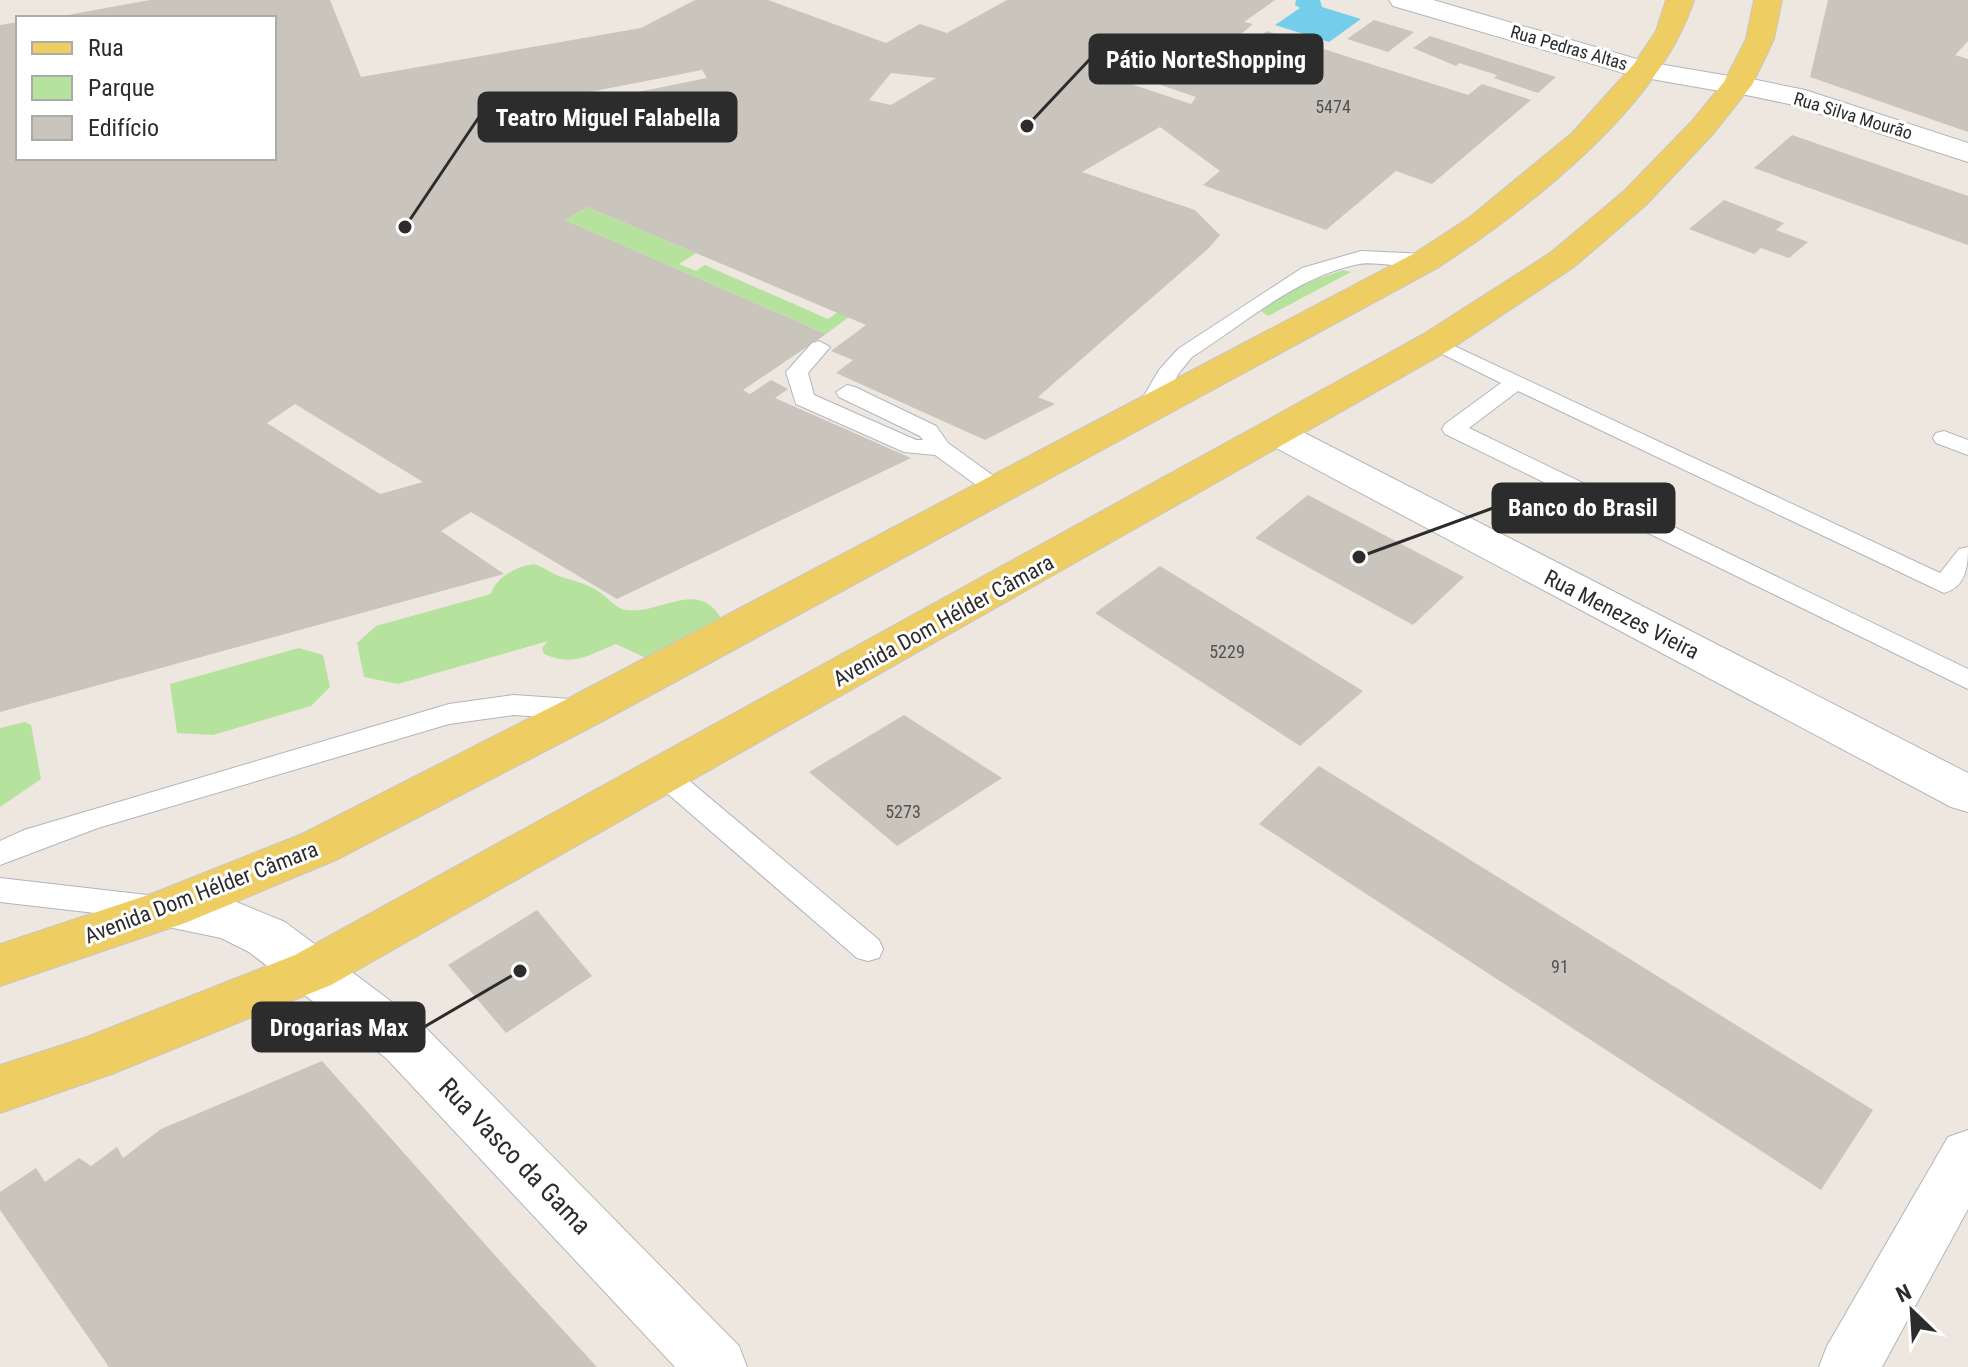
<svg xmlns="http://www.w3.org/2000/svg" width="1968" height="1367" font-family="'Roboto Condensed',sans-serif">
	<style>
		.green { fill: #b5e29d }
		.water { fill: #75cdec }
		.building { fill: #c9c5bd; fill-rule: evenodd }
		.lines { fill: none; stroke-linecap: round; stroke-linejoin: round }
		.service-casing { stroke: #b2b5bf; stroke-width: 2 }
		.minor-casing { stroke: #b2b5bf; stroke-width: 2 }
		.tertiary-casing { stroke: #b2b5bf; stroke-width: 2 }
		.secondary-casing { stroke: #b2b5bf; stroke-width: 2 }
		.primary-casing { stroke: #c8c8c8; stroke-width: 2 }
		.service { fill: #fff; fill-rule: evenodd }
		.minor { fill: #fff; fill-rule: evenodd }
		.tertiary { fill: #fff; fill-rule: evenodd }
		.secondary { fill: #fff; fill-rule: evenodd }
		.primary { fill: #eecd63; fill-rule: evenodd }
		.labels { text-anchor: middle; stroke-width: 6; stroke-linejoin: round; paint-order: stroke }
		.far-street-label { font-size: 18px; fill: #2c2c2c; stroke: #fff }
		.number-label { font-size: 18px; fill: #535250 }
		.street-label { font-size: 22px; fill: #2c2c2c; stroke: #fff }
		.near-street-label { font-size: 26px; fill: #2c2c2c; stroke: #fff }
		.leader { fill: none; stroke: #2c2c2c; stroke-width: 3 }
		.callout-dot { fill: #2c2c2c; stroke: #fff; stroke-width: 3 }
		.callout { fill: #2c2c2c; stroke: #2c2c2c; stroke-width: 3 }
		.callout-label { font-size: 24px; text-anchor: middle; font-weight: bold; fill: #fff }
	</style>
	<rect width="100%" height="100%" fill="#ede7df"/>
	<g class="green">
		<polygon points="587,207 696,253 679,264 696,271 705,265 828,319 838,312 849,317 826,334 565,220"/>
		<polygon points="1343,270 1351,272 1268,316 1261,311 1292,288"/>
		<path d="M 534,564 C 544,567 552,574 562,577 C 577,582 588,584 601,593 C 609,599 617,609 626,610 C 663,615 701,575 724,624 L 661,665 L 616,644 C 588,655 574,667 544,654 L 542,648 L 548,641 L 398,684 L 364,677 L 357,643 L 376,626 L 491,594 C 497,576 515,567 534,564 Z"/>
		<polygon points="299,648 323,655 330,687 311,706 213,735 177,733 170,684"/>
		<polygon points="25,722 31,725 41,779 0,807 0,728"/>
	</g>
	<polygon class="water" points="1296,0 1320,0 1322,7 1361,19 1329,42 1275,25 1300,8 1295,5"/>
	<g class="building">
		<path d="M 150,0 L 330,0 L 361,77 L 641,28 L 695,0 L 768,0 L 886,43 L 920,24 L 947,33 L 1007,0 L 1275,0 L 1244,22 L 1253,24 L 1235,39 L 1249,44 L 1267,31 L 1468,95 L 1482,84 L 1531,100 L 1432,184 L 1396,171 L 1326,230 L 1203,185 L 1220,171 L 1160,127 L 1082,172 L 1195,210 L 1220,235 L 1209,248 L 1038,397 L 1055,404 L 985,440 L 836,373 L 853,360 L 831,351 L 866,325 L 587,207 L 565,220 L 826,334 L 743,390 L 750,394 L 771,380 L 788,389 L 775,398 L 911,458 L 617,599 L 471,512 L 441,531 L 504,574 L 0,712 L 0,25 L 18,22 L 18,158 L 274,158 L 274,18 L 51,18 ZM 1108,67 L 1196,97 L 1191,104 L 1098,73 ZM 702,70 L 707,78 L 544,111 L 539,102 ZM 891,73 L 936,78 L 891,105 L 869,100 ZM 295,404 L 423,482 L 380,494 L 267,423 Z"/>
		<polygon points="1828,0 1968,0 1968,41 1955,55 1968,59 1968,132 1810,77"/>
		<polygon points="1374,20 1414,32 1388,52 1347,39"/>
		<polygon points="1430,36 1556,77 1538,93 1494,78 1497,75 1459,63 1456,66 1413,48"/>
		<polygon points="1792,135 1968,196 1968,245 1754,168"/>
		<polygon points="1724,200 1784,223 1776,230 1808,242 1789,258 1761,248 1754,254 1689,229"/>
		<polygon points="1308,495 1464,577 1413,625 1255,538"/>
		<polygon points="1160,566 1363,691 1300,746 1095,613"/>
		<polygon points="904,715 1002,778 897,846 809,772"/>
		<polygon points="1319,766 1873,1110 1821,1190 1259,824"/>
		<polygon points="537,910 592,976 506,1033 448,965"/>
		<polygon points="322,1061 517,1280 597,1367 109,1367 0,1210 0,1192 36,1168 45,1182 79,1158 91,1166 117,1147 123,1158 161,1129"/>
	</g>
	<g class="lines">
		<g class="service-casing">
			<g id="service">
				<path d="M 1361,251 L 1427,254 L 1437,260 C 1425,274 1378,260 1359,264 C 1297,276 1244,324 1192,357 L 1179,373 L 1154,416 L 1138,416 L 1135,411 L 1159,370 L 1178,349 L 1302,268 Z"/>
				<path d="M 1435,337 L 1940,573 L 1959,549 L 1968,547 C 1968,567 1966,587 1944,593 L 1518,391 L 1469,428 L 1968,669 L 1968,689 L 1445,434 L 1442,429 L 1445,424 L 1501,383 L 1428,347 L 1424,343 Z"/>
				<polygon points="819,341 830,347 808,373 814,395 916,440 923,440 920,436 839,397 836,392 847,385 855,387 936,426 948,443 1006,485 1010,490 1006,495 990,495 935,455 904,452 796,404 786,372 812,343"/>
				<polygon points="1944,431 1968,440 1968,455 1936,443 1933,438 1936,433"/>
				<polygon points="514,695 585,700 594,703 598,710 594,717 585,720 514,715 449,724 98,828 0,865 0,841 24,830 449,704"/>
				<polygon points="663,764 673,767 879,940 883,949 879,958 868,961 857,958 653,781 649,774 653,767"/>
				<polygon points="0,878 156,896 166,900 171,908 166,916 156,920 0,902"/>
			</g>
		</g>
		<g class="minor-casing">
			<g id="minor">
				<polygon points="1737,76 1805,90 1968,143 1968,162 1789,104 1727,91 1722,85 1727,79"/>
				<polygon points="1276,421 1289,425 1968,773 1968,812 1951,807 1263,441 1257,433 1263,425"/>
				<polygon points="1968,1130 1968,1209 1882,1367 1819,1367 1827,1346 1948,1137"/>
			</g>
		</g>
		<g class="tertiary-casing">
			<polygon id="tertiary" points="167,889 229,899 285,922 424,1026 739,1346 747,1367 675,1367 386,1058 249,952 221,938 149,923 142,909 149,895"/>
		</g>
		<g class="secondary-casing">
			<polygon id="secondary" points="1389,0 1433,0 1647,62 1747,79 1752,85 1747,91 1737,94 1634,76 1393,6"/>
		</g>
		<g class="primary-casing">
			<g id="primary">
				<path d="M 1666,0 L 1694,0 C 1660,107 1530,207 1439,267 L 601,722 L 336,860 L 185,923 L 0,986 L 0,944 L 151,894 L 302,834 L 569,698 L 1415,253 L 1470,217 L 1572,133 L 1634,64 L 1656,31 Z"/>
				<polygon points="1754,0 1782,0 1774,39 1752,85 1714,133 1646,205 1574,267 1448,351 331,985 112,1074 0,1113 0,1065 84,1038 295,955 1422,335 1550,253 1624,191 1692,121 1724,82 1746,39"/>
			</g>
		</g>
		<use href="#service" class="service"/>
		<use href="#minor" class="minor"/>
		<use href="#tertiary" class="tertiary"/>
		<use href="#secondary" class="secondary"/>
		<use href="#primary" class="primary"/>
	</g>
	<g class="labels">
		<g class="far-street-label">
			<text transform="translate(1569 48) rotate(16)" y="6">Rua Pedras Altas</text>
			<text transform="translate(1853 116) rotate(17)" y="6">Rua Silva Mourão</text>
		</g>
		<g class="number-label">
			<text x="1333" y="113">5474</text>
			<text x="1227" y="658">5229</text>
			<text x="903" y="818">5273</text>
			<text x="1560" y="973">91</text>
		</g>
		<g class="street-label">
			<text transform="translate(1622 614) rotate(27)" y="8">Rua Menezes Vieira</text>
			<text transform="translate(943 620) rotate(-29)" y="8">Avenida Dom Hélder Câmara</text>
			<text transform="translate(201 892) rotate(-21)" y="8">Avenida Dom Hélder Câmara</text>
		</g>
		<g class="near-street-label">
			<text transform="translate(515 1156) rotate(46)" y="9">Rua Vasco da Gama</text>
		</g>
	</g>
	<path class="leader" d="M1027 126L1090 59M405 227L479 117M1359 557L1493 508M520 971L424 1027"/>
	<g class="callout-dot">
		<circle cx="1027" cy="126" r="8"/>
		<circle cx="405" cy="227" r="8"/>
		<circle cx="1359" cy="557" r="8"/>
		<circle cx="520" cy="971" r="8"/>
	</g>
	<g class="callout">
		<rect x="1090" y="35" width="232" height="48" rx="8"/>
		<rect x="479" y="93" width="257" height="48" rx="8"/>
		<rect x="1493" y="484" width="181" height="48" rx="8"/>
		<rect x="253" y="1003" width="171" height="48" rx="8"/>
	</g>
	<g class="callout-label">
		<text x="1206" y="68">Pátio NorteShopping</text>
		<text x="608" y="126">Teatro Miguel Falabella</text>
		<text x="1583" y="516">Banco do Brasil</text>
		<text x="339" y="1036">Drogarias Max</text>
	</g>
	<rect x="16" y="16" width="260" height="144" fill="#ffffff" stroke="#ababab" stroke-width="2"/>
	<rect x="32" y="42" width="40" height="12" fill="#eecd63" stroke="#ababab" stroke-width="2"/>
	<text x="88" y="56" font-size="24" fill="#2c2c2c">Rua</text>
	<rect x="32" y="76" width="40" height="24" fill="#b5e29d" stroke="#ababab" stroke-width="2"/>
	<text x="88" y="96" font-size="24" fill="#2c2c2c">Parque</text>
	<rect x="32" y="116" width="40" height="24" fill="#c9c5bd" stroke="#ababab" stroke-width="2"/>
	<text x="88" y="136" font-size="24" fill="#2c2c2c">Edifício</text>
	<g transform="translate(1912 1311) rotate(335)" stroke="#ffffff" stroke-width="6" paint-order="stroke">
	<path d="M0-6L14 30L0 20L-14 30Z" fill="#2c2c2c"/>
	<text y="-12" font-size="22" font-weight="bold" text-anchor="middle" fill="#2c2c2c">N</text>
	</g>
</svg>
